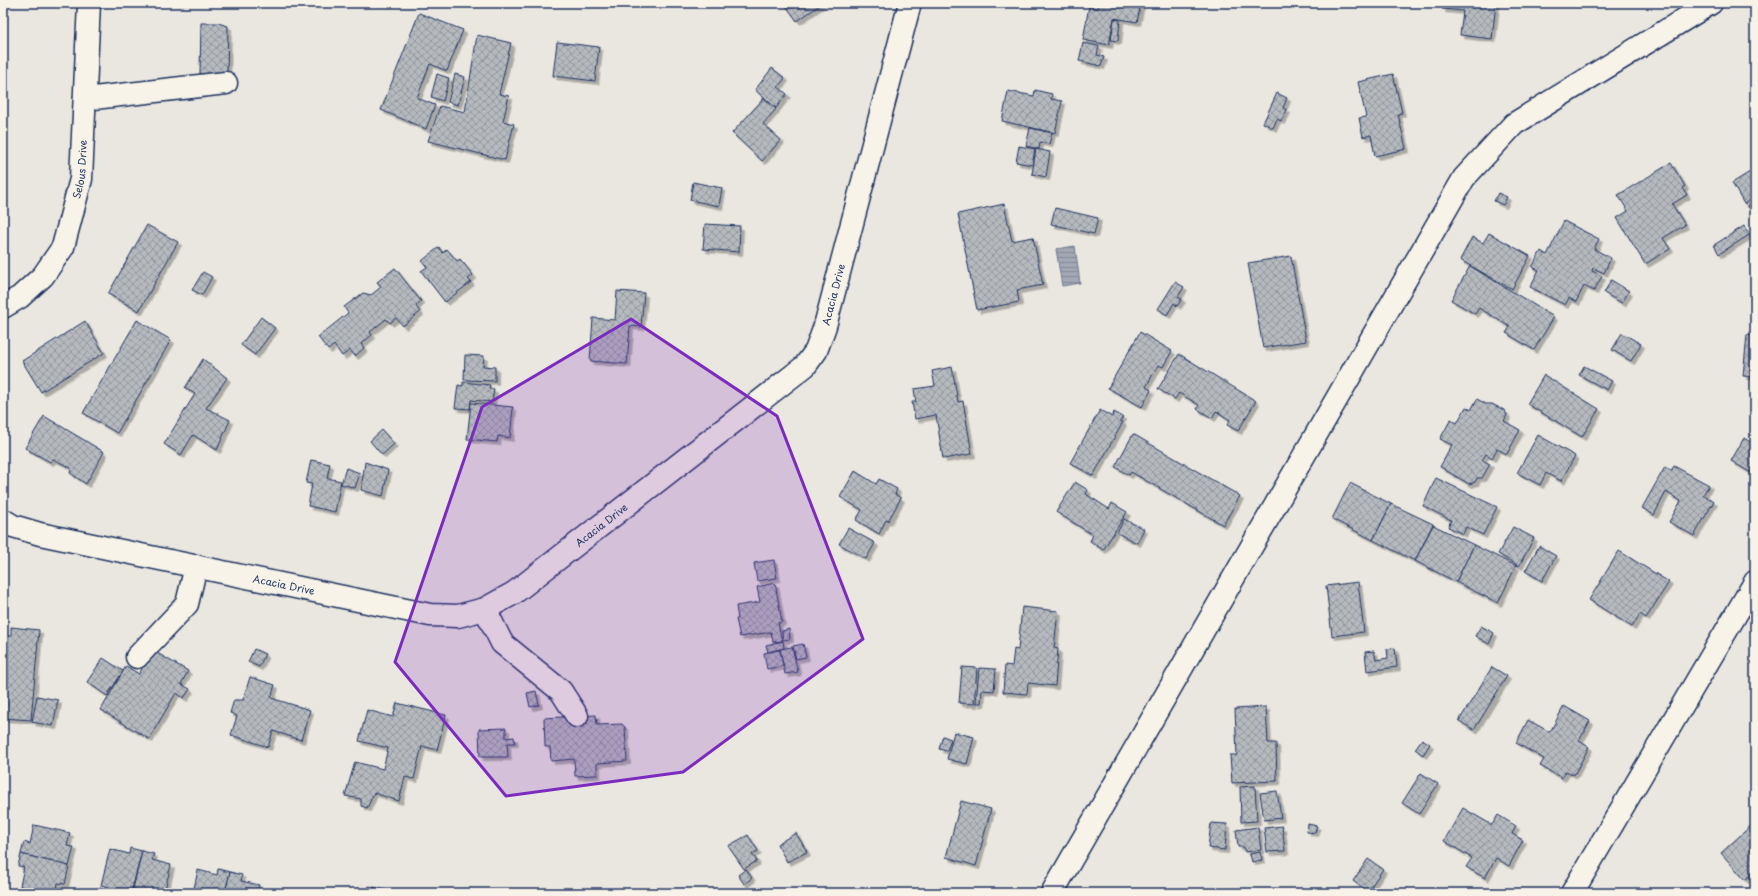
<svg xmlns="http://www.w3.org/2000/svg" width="1758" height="896" font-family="'Playpen Sans',sans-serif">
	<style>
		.water { fill: url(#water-rules); stroke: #6d7892 }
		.building { fill: url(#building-cross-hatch); stroke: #1b2f5e; filter: url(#shadow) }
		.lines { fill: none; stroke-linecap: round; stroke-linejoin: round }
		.minor-casing { stroke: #1b2f5e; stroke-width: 25 }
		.minor { stroke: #f7f3e8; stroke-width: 22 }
		.marked { fill: #7b2cbf; fill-opacity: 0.2; stroke: #7b2cbf; stroke-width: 3; stroke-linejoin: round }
		.labels { text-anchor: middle; stroke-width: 3; stroke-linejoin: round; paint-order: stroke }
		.street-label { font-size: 10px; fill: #1b2f5e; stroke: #f7f3e8 }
	</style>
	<defs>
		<pattern id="water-rules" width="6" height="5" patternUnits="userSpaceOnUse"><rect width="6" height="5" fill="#a3a8b4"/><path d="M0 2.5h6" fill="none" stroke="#848996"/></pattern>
		<pattern id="building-cross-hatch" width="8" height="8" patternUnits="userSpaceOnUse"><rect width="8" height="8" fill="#b6babf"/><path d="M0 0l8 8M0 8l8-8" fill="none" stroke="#93989e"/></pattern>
		<filter id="shadow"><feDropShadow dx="3.5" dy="3.5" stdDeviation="0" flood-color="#0004"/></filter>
	</defs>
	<rect width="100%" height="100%" fill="#eae7e0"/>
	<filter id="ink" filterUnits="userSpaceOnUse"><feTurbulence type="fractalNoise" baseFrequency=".025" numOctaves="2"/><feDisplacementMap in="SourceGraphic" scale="8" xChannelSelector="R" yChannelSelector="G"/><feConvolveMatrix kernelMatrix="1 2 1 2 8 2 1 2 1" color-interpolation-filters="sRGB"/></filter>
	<g filter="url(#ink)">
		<polygon class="water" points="1075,246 1080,283 1062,286 1056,249"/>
		<g class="building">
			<polygon points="784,3 823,3 797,21"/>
			<polygon points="1099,3 1141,3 1137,22 1114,18 1109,45 1083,40 1089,6 1098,8"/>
			<polygon points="1443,3 1496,3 1492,39 1460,35 1463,11 1442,9"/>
			<polygon points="419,13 463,30 447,71 430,64 417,98 435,105 426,129 381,110"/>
			<polygon points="1114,19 1120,20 1118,41 1111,40"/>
			<polygon points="201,23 218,23 228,26 227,74 200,74"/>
			<polygon points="477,35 511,43 499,94 509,96 503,121 514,124 505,160 428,141 440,106 465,112"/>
			<polygon points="557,42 599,47 595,81 553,76"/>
			<polygon points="1083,43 1099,46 1097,55 1104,57 1101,66 1079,61"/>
			<polygon points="772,68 785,78 778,87 787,94 776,108 755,90"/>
			<polygon points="437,74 449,78 443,101 431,97"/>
			<polygon points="455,74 465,77 458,105 448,102"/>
			<polygon points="1393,74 1402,113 1398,114 1406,149 1375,156 1371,135 1363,137 1359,118 1366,117 1358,82"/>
			<polygon points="1035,90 1052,94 1051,99 1062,101 1055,133 1002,121 1008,91 1034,96"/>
			<polygon points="1277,93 1287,98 1283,108 1287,110 1281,121 1277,119 1273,128 1263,123"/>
			<polygon points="764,98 776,109 763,124 781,140 762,161 732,133"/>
			<polygon points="1030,128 1052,133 1049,144 1040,142 1039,149 1026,146"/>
			<polygon points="1019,146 1035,149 1032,165 1016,162"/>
			<polygon points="1036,149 1050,152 1046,177 1032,174"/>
			<polygon points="1671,163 1685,186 1683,188 1687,195 1672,204 1685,225 1663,238 1670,249 1645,264 1617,218 1628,211 1618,195"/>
			<polygon points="1750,172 1755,181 1755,197 1744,204 1732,183"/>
			<polygon points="693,182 722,188 719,206 690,200"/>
			<polygon points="1498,193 1507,197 1503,205 1494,201"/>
			<polygon points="1755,202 1755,217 1748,206"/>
			<polygon points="1004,204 1012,241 1033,237 1043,285 1017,290 1019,302 977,310 958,214"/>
			<polygon points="1055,208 1098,218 1094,234 1051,224"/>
			<polygon points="1564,221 1599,239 1594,249 1611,258 1604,273 1593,268 1592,271 1602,276 1594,291 1584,286 1576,302 1569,298 1565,305 1530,287 1539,270 1532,267 1541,251 1547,255"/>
			<polygon points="705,224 740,226 739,252 703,249"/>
			<polygon points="147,225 178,242 139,311 108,294"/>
			<polygon points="1744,226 1749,235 1719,254 1714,245"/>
			<polygon points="1489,233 1530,256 1512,289 1460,260 1472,237 1483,243"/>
			<polygon points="439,247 443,253 447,249 457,261 460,259 473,275 468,279 471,282 445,302 421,271 427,267 422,261"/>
			<polygon points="1291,256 1306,341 1263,348 1248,263"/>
			<polygon points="1470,266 1554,317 1534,350 1506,333 1510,327 1479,308 1475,314 1451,300"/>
			<polygon points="395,268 421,301 416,306 420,312 403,326 396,318 390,323 386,319 370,332 372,335 361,344 364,348 355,356 350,350 342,356 334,345 328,350 318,337 348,313 344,307 363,293 371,295 381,287 377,282"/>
			<polygon points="203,272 212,277 202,295 192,290"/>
			<polygon points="1611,280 1629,291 1622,303 1604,293"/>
			<polygon points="1175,282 1184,287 1178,297 1182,299 1177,306 1174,303 1167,315 1158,309"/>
			<polygon points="617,291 644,293 641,327 630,326 627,364 590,361 593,318 615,320"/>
			<polygon points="261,317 275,328 255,355 241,345"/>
			<polygon points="137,320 171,340 117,433 83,413"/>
			<polygon points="85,321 104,353 41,392 22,361"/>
			<polygon points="1140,332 1172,351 1163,367 1158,365 1146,387 1151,390 1142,407 1108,388"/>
			<polygon points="1622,333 1641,344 1631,361 1612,350"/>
			<polygon points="1747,335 1755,336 1755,377 1743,376"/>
			<polygon points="1179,354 1256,401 1238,431 1227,425 1230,420 1216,411 1212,418 1197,409 1199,405 1179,393 1175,399 1158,389"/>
			<polygon points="465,355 484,356 483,366 495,367 495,381 464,380"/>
			<polygon points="203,359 227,378 206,408 230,420 217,450 193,435 181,455 164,444 195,394 185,388"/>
			<polygon points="1584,366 1612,381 1607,390 1579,375"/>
			<polygon points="952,367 958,402 963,401 972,454 943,459 936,415 915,419 912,402 916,402 914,389 935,386 932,371"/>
			<polygon points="1544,375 1599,409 1582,437 1527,404"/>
			<polygon points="463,382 490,385 489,389 494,389 492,402 471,400 470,409 455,408 458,385 463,386"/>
			<polygon points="1477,399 1486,404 1492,404 1504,410 1507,415 1504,421 1520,430 1507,454 1497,449 1492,458 1486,454 1482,460 1490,464 1482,478 1477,478 1475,482 1469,484 1440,467 1452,445 1440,439 1451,419 1457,423 1466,407 1471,410"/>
			<polygon points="471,403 513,407 510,438 498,436 497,442 467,439"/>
			<polygon points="1100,410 1112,417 1114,412 1123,417 1120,421 1123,422 1093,476 1070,463"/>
			<polygon points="44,416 104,452 86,484 70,473 71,468 53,459 50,462 25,448"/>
			<polygon points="382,430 394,444 382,455 370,441"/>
			<polygon points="1133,434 1240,496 1223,525 1131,472 1129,475 1115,467"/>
			<polygon points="1538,435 1575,456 1561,481 1546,473 1540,485 1517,473"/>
			<polygon points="1744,438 1755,445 1755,466 1751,473 1731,461"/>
			<polygon points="311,460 330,464 327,478 341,481 335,512 308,506 312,484 306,483"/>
			<polygon points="365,462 388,470 383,496 361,490"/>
			<polygon points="1674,466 1709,485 1703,495 1714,501 1694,536 1669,522 1681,501 1666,492 1654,515 1642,508 1665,467 1671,471"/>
			<polygon points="346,468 360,473 355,488 341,484"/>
			<polygon points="855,471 876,484 879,479 897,489 895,494 901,498 888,521 886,520 879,534 856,520 862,510 840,497"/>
			<polygon points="1436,478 1497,507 1483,535 1466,527 1463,534 1448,527 1451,520 1423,506"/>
			<polygon points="1075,482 1088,490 1086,494 1109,509 1112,503 1127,512 1103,550 1090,541 1093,535 1056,512"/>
			<polygon points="1350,483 1391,504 1373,540 1332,519"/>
			<polygon points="1391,504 1433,524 1415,561 1373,540"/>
			<polygon points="1124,519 1144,529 1137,543 1117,533"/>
			<polygon points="1433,525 1474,545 1456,582 1415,561"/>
			<polygon points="1513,527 1534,538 1519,566 1498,554"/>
			<polygon points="848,528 875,543 866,559 839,544"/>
			<polygon points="1474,545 1516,566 1498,603 1456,582"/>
			<polygon points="1539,546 1556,556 1542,581 1525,571"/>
			<polygon points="1619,551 1669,582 1646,618 1640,614 1632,627 1589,600"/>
			<polygon points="774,560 777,578 757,581 754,563"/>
			<polygon points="1358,582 1364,632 1332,636 1326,586"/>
			<polygon points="775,583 782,622 778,623 782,641 773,642 771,632 740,637 736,619 738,619 736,606 760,602 757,587"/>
			<polygon points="1022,607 1058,611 1054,648 1058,649 1055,686 1028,683 1027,694 1003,692 1005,665 1012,666 1014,649 1018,650"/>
			<polygon points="1481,626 1494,633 1489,644 1475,636"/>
			<polygon points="11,627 39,630 31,720 3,718 3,636 11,636"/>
			<polygon points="789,629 790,639 783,640 782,631"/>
			<polygon points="783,641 784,648 768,652 766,645"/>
			<polygon points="803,644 806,657 796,659 793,646"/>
			<polygon points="792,647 798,672 785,674 780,649"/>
			<polygon points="1395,648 1397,667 1367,671 1365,652 1374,651 1376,660 1388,658 1387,649"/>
			<polygon points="254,649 265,654 259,667 248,662"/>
			<polygon points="152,650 188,671 181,684 190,689 184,698 176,693 149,739 101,710 126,666 139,674"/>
			<polygon points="780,650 783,666 767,669 764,653"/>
			<polygon points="103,658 123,671 107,696 87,682"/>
			<polygon points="962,667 977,668 974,704 959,703"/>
			<polygon points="1492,667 1507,676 1474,730 1459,721"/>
			<polygon points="979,668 996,669 994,691 982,690 981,703 976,703"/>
			<polygon points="250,677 275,685 271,698 310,710 301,740 273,731 268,747 231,735 237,716 230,713 234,700 243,700"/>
			<polygon points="536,691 539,705 530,707 527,693"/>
			<polygon points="37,696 58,700 53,726 32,722"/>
			<polygon points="397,703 446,715 437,750 422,746 414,779 405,777 399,801 374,793 367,808 361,806 361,799 345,796 355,762 383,769 388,748 359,741 367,710 393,717"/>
			<polygon points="1564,706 1590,721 1579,741 1589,747 1574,775 1566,771 1562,778 1540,766 1544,759 1516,743 1528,720 1550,732"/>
			<polygon points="1266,707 1268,743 1276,743 1277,781 1232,783 1230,755 1237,755 1235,709"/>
			<polygon points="596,715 597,725 622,724 625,727 627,761 597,763 597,775 575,776 574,759 551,761 550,747 545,747 544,718"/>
			<polygon points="506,728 506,738 514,737 515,743 507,743 508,757 480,757 479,729"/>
			<polygon points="954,732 974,737 967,764 947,759"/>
			<polygon points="943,736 951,739 947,751 939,749"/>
			<polygon points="1422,739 1430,744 1423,755 1415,749"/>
			<polygon points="1421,773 1438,784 1419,814 1402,803"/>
			<polygon points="1255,786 1257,821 1241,822 1240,787"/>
			<polygon points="1277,791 1281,818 1264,820 1260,793"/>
			<polygon points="961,801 991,809 976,866 946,857"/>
			<polygon points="1463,808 1492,825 1498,815 1516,826 1512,834 1523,840 1509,866 1496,858 1485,878 1466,867 1472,858 1444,841"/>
			<polygon points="1755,822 1755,871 1745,880 1721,853"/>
			<polygon points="1211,823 1227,824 1225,850 1208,848"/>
			<polygon points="1308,824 1317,826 1315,833 1307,832"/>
			<polygon points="34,825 70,833 67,846 74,847 69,866 21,854 24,842 30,844"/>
			<polygon points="1282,826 1285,851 1267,852 1264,828"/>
			<polygon points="1258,827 1261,850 1245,852 1244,847 1238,847 1236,830"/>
			<polygon points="796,833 807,852 787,862 777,844"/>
			<polygon points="748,835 758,851 752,854 757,861 744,869 728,846"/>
			<polygon points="130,848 142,851 131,893 112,893 113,888 101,885 110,849 129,854"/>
			<polygon points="142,851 154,854 152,860 171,865 164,893 132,893"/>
			<polygon points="1260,852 1262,860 1252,862 1250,854"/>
			<polygon points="21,854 69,866 65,884 58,883 56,893 47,893 20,886 24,867 18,866"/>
			<polygon points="1368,859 1383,869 1368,891 1353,881"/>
			<polygon points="218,869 230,872 225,893 193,893 198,870 217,875"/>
			<polygon points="746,869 752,878 744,884 738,875"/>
			<polygon points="230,872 242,875 241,881 259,885 258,893 225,893"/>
			<polygon points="369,886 389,891 388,893 367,893"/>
		</g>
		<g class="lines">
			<g class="minor-casing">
				<g id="minor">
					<polyline points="85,99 226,83"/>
					<path id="s1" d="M 3,307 L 20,297 L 43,276 L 63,247 L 81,179 L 89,3"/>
					<path id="s2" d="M 3,520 L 13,526 L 40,534 L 430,615 L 458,616 L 485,609 L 514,593 L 805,366 L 816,351 L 825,326 L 910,3"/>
					<polyline points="485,609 502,643 561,691 577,716"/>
					<polyline points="137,657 187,604 196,566"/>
					<polyline points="1052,893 1464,178 1514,124 1711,3"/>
					<polyline points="1572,893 1755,582"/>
				</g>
			</g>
			<use href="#minor" class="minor"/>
		</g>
	</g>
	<path class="marked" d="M 631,319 L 777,416 L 863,639 L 683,772 L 506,796 L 395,662 L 482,407 Z"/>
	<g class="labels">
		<g class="street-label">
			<text dy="4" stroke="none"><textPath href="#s1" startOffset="166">Selous Drive</textPath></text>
			<text dy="4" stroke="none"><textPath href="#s2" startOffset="974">Acacia Drive</textPath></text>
			<text dy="4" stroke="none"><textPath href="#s2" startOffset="638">Acacia Drive</textPath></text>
			<text dy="4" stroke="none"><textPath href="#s2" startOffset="289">Acacia Drive</textPath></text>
		</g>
	</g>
	<rect width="1758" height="896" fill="none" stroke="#f7f3e8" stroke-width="16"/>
	<rect x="8" y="8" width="1742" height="880" fill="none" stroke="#1b2f5e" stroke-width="1.5" filter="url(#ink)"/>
</svg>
